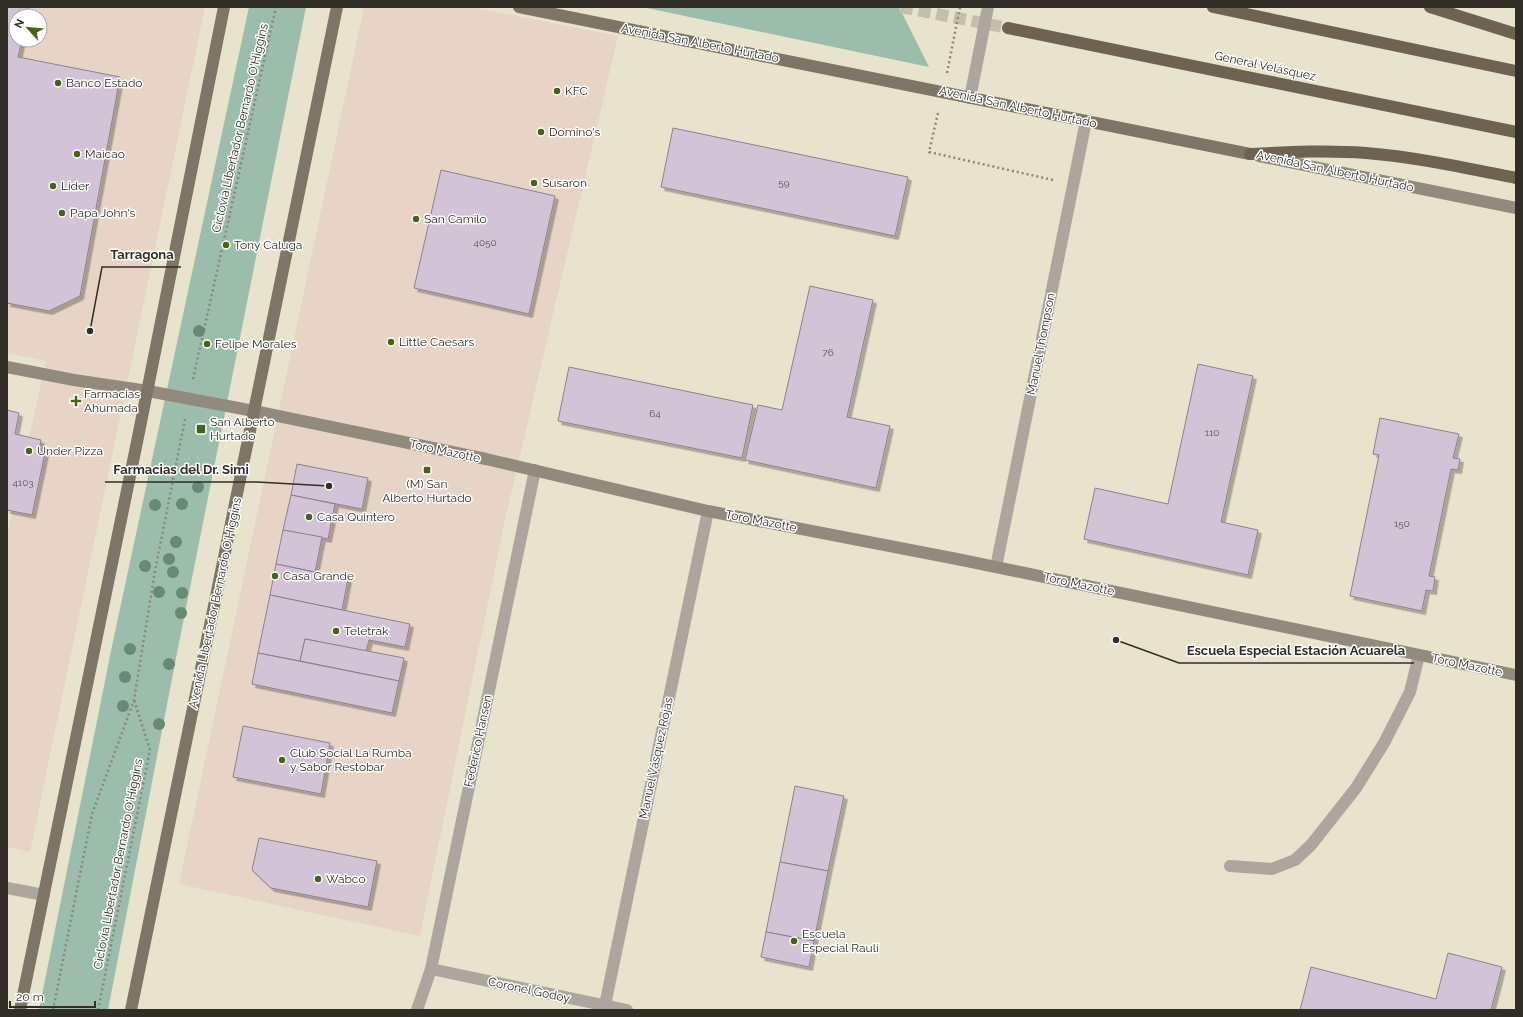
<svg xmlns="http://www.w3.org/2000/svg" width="1523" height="1017" font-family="Raleway,sans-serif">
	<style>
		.commercial { fill: #e8d4c6; fill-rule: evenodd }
		.green { fill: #9cbdac }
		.building { fill: #d2c3d6; stroke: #8d8090; filter: url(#shadow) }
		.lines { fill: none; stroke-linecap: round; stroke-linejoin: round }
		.highway-tunnel { stroke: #c2bfac; stroke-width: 12; stroke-dasharray: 12 6; stroke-linecap: butt }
		.path { stroke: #8a8778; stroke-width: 2.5; stroke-dasharray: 2 3; stroke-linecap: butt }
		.lane { stroke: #aca79e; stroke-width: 12 }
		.street { stroke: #aca79e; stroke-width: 12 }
		.secondary { stroke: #928a7d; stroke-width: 12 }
		.primary { stroke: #7f7566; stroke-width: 12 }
		.highway { stroke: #6e6352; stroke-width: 12 }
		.tree { fill: #688a73 }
		.poi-dot { fill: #466419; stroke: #fff; stroke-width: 1.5 }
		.labels { text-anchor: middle; stroke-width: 3; stroke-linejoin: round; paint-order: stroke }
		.number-label { font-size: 10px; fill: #585352 }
		.street-label { font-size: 12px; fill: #302e26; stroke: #fff }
		.poi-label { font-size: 12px; fill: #302e26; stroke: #fff; text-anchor: start }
		.leader { fill: none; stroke: #302e26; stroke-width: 1.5 }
		.callout-dot { fill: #302e26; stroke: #fff; stroke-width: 1.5 }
		.callout-label { font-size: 13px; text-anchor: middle; font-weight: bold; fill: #302e26; stroke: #fff; stroke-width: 3; stroke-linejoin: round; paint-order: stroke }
	</style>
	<defs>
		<filter id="shadow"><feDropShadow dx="3.5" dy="3.5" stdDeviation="0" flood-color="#0004"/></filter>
	</defs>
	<rect width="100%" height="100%" fill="#e7e3cd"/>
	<g class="commercial">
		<path d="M 7,7 L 205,7 L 30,852 L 7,847 L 7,537 L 46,361 L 7,353 ZM 16,16 L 40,16 L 40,40 L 16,40 Z"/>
		<polygon points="364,7 471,7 618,36 504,524 420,936 179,884"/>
	</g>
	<g class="green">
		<polygon points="249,7 306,7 177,653 108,1010 39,1010 112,646"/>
		<polygon points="642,7 899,7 929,67"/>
	</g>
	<g class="building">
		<polygon points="7,7 28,7 26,16 16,16 16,40 22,40 18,57 120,77 80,296 49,311 7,303"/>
		<polygon points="673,128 908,177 895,236 661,187"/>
		<polygon points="441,170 555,196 529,314 414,288"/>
		<polygon points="810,286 873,300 847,417 890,426 876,488 745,460 758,405 782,410"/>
		<polygon points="1198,364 1253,376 1221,522 1258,530 1248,575 1084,539 1095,488 1168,504"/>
		<polygon points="569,367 753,405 742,458 558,421"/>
		<polygon points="7,410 19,413 15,434 41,440 39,452 45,453 32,515 7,510"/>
		<polygon points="1380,418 1459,434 1453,458 1460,459 1458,470 1451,469 1429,576 1435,577 1433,591 1426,590 1422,611 1350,596 1379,455 1373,454"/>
		<polygon points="297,464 368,478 362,509 291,495"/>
		<polygon points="291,495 335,504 328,539 283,530"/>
		<polygon points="283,530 322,537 315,572 276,564"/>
		<polygon points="276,564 348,579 342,610 270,595"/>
		<polygon points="270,595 410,624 405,647 369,640 366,651 305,639 300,661 258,653"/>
		<polygon points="305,639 404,658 399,681 300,661"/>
		<polygon points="258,653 399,681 392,713 252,684"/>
		<polygon points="243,726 330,743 321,794 233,777"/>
		<polygon points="795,786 844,796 828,871 780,862"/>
		<polygon points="259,838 377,861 368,907 271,888 252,870"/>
		<polygon points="780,862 828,871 814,941 766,932"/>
		<polygon points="766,932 814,941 809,967 761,957"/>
		<polygon points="1448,953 1502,967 1491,1010 1300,1010 1311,967 1436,999"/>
	</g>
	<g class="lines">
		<polyline class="highway-tunnel" points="901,7 1008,28"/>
		<g class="path">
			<polyline points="947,73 960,7"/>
			<polyline points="938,113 929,152 1053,180"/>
			<polyline points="193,379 276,7"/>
			<polyline points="53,1010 92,814 134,700 155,571 185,419"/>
			<polyline points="98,1010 150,750 134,700"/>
		</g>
		<polyline class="lane" points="1230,866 1272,869 1295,860 1311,845 1356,788 1384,743 1410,692 1419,655"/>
		<g class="street">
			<polyline points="970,98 988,7"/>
			<polyline points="996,567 1086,121"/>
			<polyline points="7,888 44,895"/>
			<polyline points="431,969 627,1010"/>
			<polyline points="605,1005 708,511"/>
			<polyline points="417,1010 431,969 535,470"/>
		</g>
		<g class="secondary">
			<polyline points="1259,156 1516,208"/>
			<polyline points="7,367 74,380 148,391 254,411 486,459 708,511 957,559 1516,675"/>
		</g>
		<g class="primary">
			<polyline points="519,7 1250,154"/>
			<polyline points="20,1010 137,442 224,7"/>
			<polyline points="131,1010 337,7"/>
		</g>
		<g class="highway">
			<polyline points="1213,7 1516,71"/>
			<polyline points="1430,7 1516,34"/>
			<polyline points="1008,28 1516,132"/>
			<path d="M 1250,154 C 1289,152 1327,150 1366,153 C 1416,157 1466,168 1516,178"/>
		</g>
	</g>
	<g class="tree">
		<circle cx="199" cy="331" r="6"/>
		<circle cx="198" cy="487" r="6"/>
		<circle cx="182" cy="504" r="6"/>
		<circle cx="155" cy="505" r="6"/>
		<circle cx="176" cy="542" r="6"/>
		<circle cx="169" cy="559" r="6"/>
		<circle cx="145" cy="566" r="6"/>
		<circle cx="173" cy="572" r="6"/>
		<circle cx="159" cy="592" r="6"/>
		<circle cx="182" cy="593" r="6"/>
		<circle cx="181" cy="613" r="6"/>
		<circle cx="130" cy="649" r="6"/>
		<circle cx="169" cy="664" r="6"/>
		<circle cx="125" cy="677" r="6"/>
		<circle cx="123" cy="706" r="6"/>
		<circle cx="159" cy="724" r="6"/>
	</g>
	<g class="poi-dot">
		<circle cx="58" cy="83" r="4"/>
		<circle cx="557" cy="91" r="4"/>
		<circle cx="541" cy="132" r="4"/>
		<circle cx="77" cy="154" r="4"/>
		<circle cx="534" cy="183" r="4"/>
		<circle cx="53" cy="186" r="4"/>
		<circle cx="62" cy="213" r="4"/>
		<circle cx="416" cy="219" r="4"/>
		<circle cx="226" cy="245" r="4"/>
		<circle cx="391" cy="342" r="4"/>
		<circle cx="207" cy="344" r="4"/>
		<path d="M74 395h4v4h4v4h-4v4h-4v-4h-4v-4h4z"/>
		<rect x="196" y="424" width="10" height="10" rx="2"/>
		<circle cx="29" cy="451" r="4"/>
		<rect x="423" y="466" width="8" height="8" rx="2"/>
		<circle cx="309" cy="517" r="4"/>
		<circle cx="275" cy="576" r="4"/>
		<circle cx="336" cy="631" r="4"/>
		<circle cx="282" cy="760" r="4"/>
		<circle cx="318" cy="879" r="4"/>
		<circle cx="794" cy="941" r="4"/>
	</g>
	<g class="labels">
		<g class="number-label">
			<text x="784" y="186">59</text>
			<text x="485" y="246">4050</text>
			<text x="828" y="356">76</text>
			<text x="655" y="417">64</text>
			<text x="1212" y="436">110</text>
			<text x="23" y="486">4103</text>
			<text x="1402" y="527">150</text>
		</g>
		<g class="street-label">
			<text transform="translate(700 43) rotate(11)" y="4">Avenida San Alberto Hurtado</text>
			<text transform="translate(1265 66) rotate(12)" y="4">General Velásquez</text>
			<text transform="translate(1018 107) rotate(12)" y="4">Avenida San Alberto Hurtado</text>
			<text transform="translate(240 128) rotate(-77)" y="4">Ciclovía Libertador Bernardo O'Higgins</text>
			<text transform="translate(1335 171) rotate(12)" y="4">Avenida San Alberto Hurtado</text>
			<text transform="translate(1041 344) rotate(-79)" y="4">Manuel Thompson</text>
			<text transform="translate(445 451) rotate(12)" y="4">Toro Mazotte</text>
			<text transform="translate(761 521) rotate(11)" y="4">Toro Mazotte</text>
			<text transform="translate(1079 584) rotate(12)" y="4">Toro Mazotte</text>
			<text transform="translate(215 603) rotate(-78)" y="4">Avenida Libertador Bernardo O'Higgins</text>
			<text transform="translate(1467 665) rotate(12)" y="4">Toro Mazotte</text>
			<text transform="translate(478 741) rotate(-78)" y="4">Federico Hansen</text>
			<text transform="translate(656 758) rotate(-78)" y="4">Manuel Vásquez Rojas</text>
			<text transform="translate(118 864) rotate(-79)" y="4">Ciclovía Libertador Bernardo O'Higgins</text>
			<text transform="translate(529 990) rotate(12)" y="4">Coronel Godoy</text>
		</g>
		<g class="poi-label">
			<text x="66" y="87">Banco Estado</text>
			<text x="565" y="95">KFC</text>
			<text x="549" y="136">Domino's</text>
			<text x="85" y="158">Maicao</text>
			<text x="542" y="187">Susaron</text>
			<text x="61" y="190">Lider</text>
			<text x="70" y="217">Papa John's</text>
			<text x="424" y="223">San Camilo</text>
			<text x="234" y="249">Tony Caluga</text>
			<text x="399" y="346">Little Caesars</text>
			<text x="215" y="348">Felipe Morales</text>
			<text x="84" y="398">Farmacias<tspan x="84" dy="14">Ahumada</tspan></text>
			<text x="210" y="426">San Alberto<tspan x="210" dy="14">Hurtado</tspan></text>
			<text x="37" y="455">Under Pizza</text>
			<text x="427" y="488" text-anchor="middle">(M) San<tspan x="427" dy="14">Alberto Hurtado</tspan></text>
			<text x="317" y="521">Casa Quintero</text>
			<text x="283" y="580">Casa Grande</text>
			<text x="344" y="635">Teletrak</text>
			<text x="290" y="757">Club Social La Rumba<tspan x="290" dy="14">y Sabor Restobar</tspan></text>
			<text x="326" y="883">Wabco</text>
			<text x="802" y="938">Escuela<tspan x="802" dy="14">Especial Raulí</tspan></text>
		</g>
	</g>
	<path class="leader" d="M90 331L102 267H181M329 486L257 482H105M1116 640L1179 663H1414"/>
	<g class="callout-dot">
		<circle cx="90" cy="331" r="4"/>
		<circle cx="329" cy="486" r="4"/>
		<circle cx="1116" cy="640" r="4"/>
	</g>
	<g class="callout-label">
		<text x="142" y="259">Tarragona</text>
		<text x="181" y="474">Farmacias del Dr. Simi</text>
		<text x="1296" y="655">Escuela Especial Estación Acuarela</text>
	</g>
	<rect width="1523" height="1017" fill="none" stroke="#302e26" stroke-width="16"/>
	<g transform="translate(28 28) rotate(297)"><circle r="19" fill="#ffffff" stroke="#acaba8"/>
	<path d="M0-3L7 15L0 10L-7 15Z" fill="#466419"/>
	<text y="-6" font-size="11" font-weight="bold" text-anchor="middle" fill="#302e26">N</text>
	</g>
	<path d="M10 1001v6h85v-6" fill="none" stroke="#302e26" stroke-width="2"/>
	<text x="16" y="1001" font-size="12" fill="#302e26" stroke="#ffffff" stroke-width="3" paint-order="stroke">20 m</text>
</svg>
